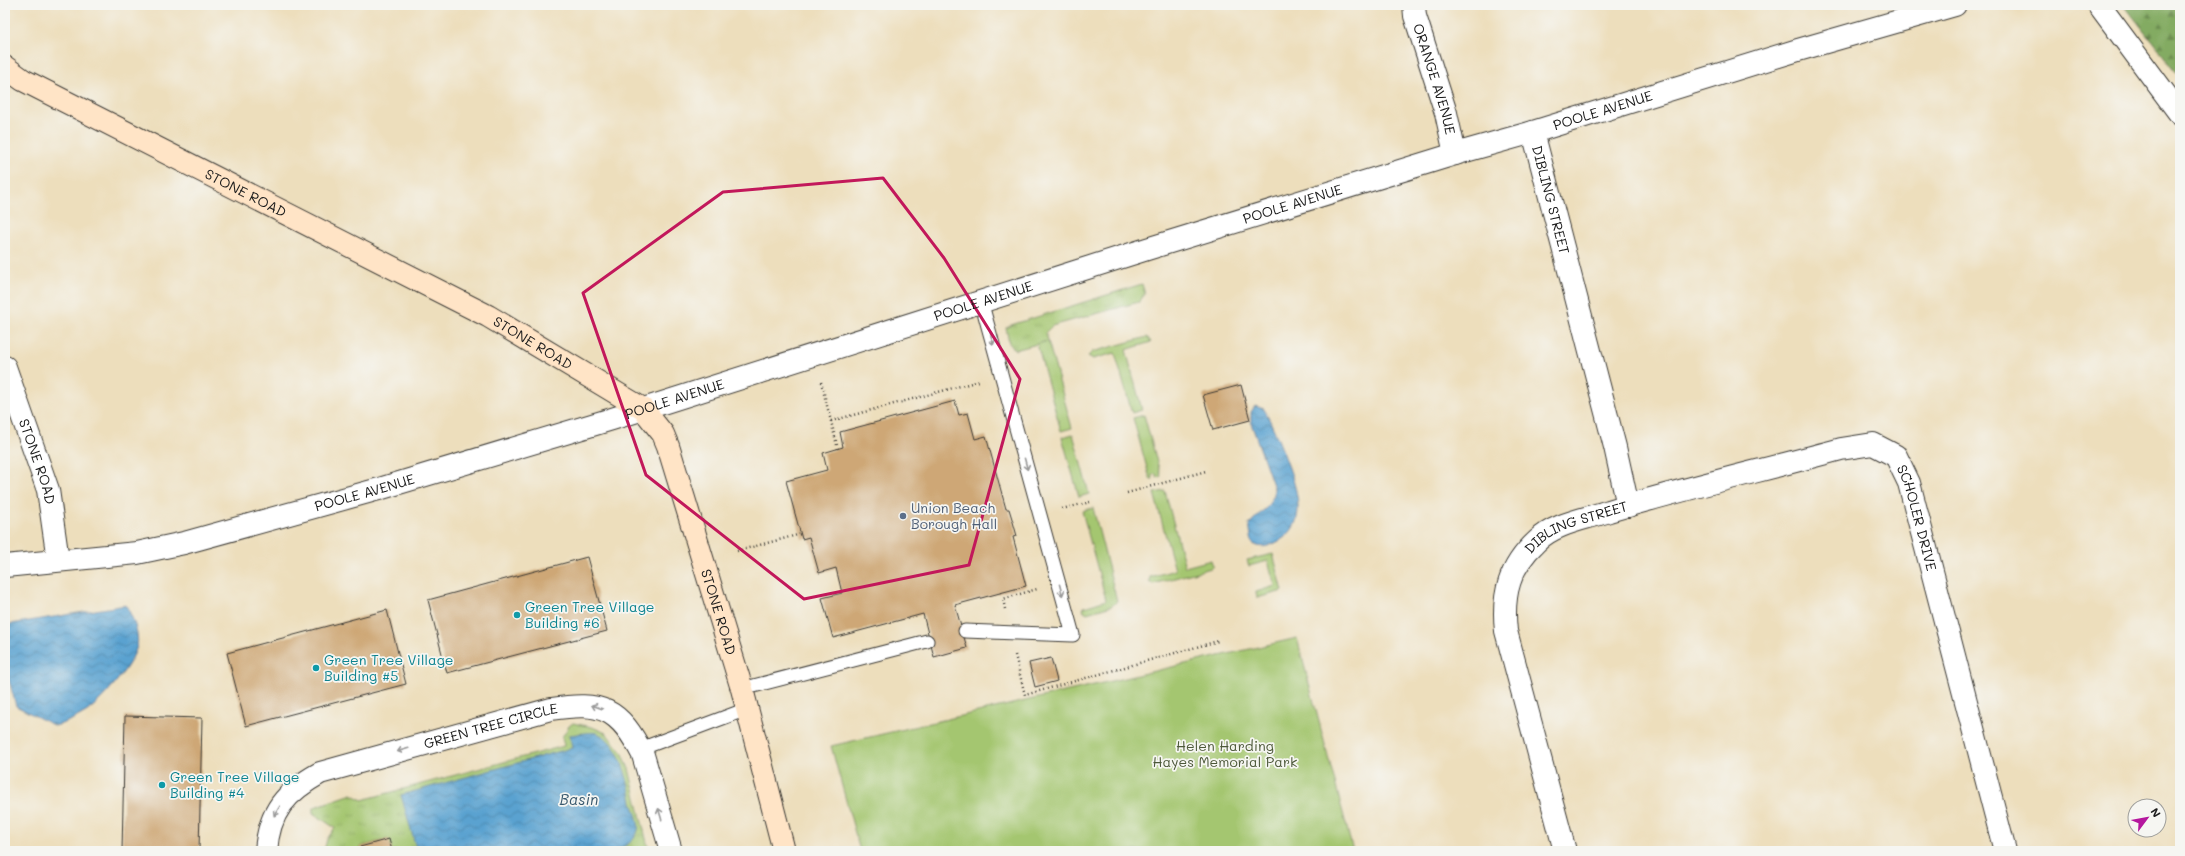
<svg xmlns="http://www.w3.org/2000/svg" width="2185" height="856" font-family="Mali,sans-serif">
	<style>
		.grass { fill: url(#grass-tufts); stroke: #607146 }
		.forest { fill: url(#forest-firs); stroke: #50643f }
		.green { fill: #a4c66f; stroke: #607146 }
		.water { fill: url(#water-waves); stroke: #3b5f76 }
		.building { fill: #cea776 }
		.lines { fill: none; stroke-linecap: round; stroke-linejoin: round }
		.service-casing { stroke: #3b3934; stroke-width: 15 }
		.minor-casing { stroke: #3b3934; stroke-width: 24 }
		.tertiary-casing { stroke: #3b3934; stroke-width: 24 }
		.secondary-casing { stroke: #3b3934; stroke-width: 24 }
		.path { stroke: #3b3934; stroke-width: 2.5; stroke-dasharray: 1 3; stroke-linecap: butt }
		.service { stroke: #fff; stroke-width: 13 }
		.minor { stroke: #fff; stroke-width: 22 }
		.tertiary { stroke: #fff; stroke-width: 22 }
		.secondary { stroke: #ffe4c6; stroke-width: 22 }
		.oneway { stroke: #999 }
		.marked { fill: none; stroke: #c2185b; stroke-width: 3; stroke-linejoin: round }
		.service-dot { fill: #5c6f8a; stroke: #f6f6f2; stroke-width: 1.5 }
		.culture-dot { fill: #0f9aa8; stroke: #f6f6f2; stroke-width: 1.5 }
		.labels { text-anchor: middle; stroke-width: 3.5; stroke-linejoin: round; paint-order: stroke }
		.street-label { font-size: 14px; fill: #1c1c1c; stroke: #f6f6f2 }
		.service-label { font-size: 14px; fill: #4e5e75; stroke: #f6f6f2; text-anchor: start }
		.culture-label { font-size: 14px; fill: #0d838f; stroke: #f6f6f2; text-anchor: start }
		.park-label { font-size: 14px; fill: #4c5839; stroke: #f6f6f2 }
		.water-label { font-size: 15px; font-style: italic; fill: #38586d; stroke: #f6f6f2 }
	</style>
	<defs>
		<pattern id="grass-tufts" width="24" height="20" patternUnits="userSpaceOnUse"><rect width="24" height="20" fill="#a4c66f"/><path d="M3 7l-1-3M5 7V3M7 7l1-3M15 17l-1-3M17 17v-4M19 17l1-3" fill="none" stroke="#8daa60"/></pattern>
		<pattern id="forest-firs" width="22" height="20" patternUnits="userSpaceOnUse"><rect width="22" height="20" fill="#83ab62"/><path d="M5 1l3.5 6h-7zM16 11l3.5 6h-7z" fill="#6a8a50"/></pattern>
		<pattern id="water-waves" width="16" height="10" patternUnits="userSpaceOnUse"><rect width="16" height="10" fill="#5aa2d0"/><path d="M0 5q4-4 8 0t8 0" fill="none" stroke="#4a83a8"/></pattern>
	</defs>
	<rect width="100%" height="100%" fill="#f6f6f2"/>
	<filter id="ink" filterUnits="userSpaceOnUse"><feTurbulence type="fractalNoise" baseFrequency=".025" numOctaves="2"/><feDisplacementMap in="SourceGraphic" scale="8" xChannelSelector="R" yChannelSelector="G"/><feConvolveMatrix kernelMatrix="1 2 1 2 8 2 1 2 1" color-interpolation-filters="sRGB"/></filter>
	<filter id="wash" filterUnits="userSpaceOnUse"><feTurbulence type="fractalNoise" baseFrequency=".012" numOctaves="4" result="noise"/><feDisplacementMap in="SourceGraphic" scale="16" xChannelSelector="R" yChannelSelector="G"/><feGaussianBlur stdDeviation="0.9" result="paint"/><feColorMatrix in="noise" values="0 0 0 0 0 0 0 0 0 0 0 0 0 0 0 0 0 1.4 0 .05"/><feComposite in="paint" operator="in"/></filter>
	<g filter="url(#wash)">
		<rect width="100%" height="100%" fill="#eddebc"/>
		<g class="grass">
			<polygon points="1142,284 1145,294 1139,302 1052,326 1046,332 1048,341 1015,350 1009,343 1006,328 1011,325"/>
			<polygon points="573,723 592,727 606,733 623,754 629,769 649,851 392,851 388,839 360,847 361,851 324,851 327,839 335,828 313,813 313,809 317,806 352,794 362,800 564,746 562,737 569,726"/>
		</g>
		<polygon class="forest" points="2124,5 2180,5 2180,77"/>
		<g class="green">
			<polygon points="1147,337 1151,342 1126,350 1142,410 1132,413 1115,353 1093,359 1088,356 1092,352"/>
			<polygon points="1048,341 1072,428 1061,431 1037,344"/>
			<polygon points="1144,415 1161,476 1157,478 1156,474 1152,475 1153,479 1150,479 1133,418"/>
			<polygon points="1073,434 1089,494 1079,497 1062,437"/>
			<polygon points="1165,491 1185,567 1211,560 1213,566 1211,568 1153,584 1149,582 1150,577 1175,570 1154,493"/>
			<polygon points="1093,508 1117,601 1112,606 1087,613 1083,610 1084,607 1106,600 1082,511"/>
			<polygon points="1273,554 1283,591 1257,598 1256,592 1275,586 1268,561 1249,566 1247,560"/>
			<polygon points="1297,638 1353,851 860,851 831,746"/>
		</g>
		<g class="water">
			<path d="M 1255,406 L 1264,409 C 1272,424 1278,439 1284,454 C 1294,482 1313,524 1277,542 C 1268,547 1260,549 1252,543 L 1249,524 L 1267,507 L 1274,495 L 1274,488 L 1251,423 L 1251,412 Z"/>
			<path d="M 126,605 C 132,617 140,632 137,646 C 132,666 102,701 86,712 C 76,718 66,723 55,726 L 16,706 L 5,666 L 5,625 Z"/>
			<path d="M 584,733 C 588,733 593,732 596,733 C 620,740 628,782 632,802 C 634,810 640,823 638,830 C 635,842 624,847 613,851 L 417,851 L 401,795 L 572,748 L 570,735 Z"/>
		</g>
		<g id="blocks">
			<g class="building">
				<polygon points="1241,385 1250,420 1213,430 1203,395"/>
				<polygon points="955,401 959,415 968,413 975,439 986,436 1006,509 1009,509 1013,522 1017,536 1013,537 1026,586 955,605 967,648 934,657 923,614 833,638 822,598 842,593 836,568 819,573 809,537 802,539 786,481 827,470 823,453 843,447 840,432"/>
				<polygon points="587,557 607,631 447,673 428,600"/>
				<polygon points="387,610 406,684 246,726 227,653"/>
				<polygon points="1051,658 1057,681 1035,687 1029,663"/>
				<polygon points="125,716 202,718 199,851 122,851"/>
				<polygon points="389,839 392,851 361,851 360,847"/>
			</g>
		</g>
	</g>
	<g filter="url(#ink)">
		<use href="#blocks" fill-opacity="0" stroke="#3b3934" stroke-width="1"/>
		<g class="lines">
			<g class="service-casing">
				<g id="service">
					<polyline points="965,631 1073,635 981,301"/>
					<polyline points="742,689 927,641"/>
					<polyline points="640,749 747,709"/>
				</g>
			</g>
			<g class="minor-casing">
				<g id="minor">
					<path id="s1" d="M 1414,5 L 1415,16 L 1446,113 L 1455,154"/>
					<polyline points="2099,5 2180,114"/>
					<path id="s2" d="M 1533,132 L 1615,447 L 1628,506"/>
					<path id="s3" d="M 5,367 L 48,490 L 58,560"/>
					<path id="s4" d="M 266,851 C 269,811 286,792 320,773 L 551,709 C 602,701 619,708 643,755 L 671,851"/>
					<path id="s5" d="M 1565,851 L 1506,631 C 1502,594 1509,567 1537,541 C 1555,523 1586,519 1609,511 C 1686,488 1764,470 1841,449 L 1873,444 L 1896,456 L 1909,483 L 2005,851"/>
				</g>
			</g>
			<g class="tertiary-casing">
				<g id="tertiary">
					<path id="s6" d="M 5,566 L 137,553 L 184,543 L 379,489 L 612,419 L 1147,249 L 1455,154 L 1533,132 L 1798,50 L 1955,5"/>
				</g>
			</g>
			<g class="secondary-casing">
				<g id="secondary">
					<path id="s7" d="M 5,67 L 23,80 L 488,316 L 643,409 L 663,434 L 668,446 L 742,689 L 784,851"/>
				</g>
			</g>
			<g class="path">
				<polyline points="821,382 838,449"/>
				<polyline points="831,421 979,381"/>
				<polyline points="1127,493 1206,471"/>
				<polyline points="1062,509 1090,502"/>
				<polyline points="737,551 801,534"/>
				<polyline points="1005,609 1003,599 1037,589"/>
				<polyline points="1015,655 1025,695 1218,641"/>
			</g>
			<use href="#service" class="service"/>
			<use href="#minor" class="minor"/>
			<use href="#tertiary" class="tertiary"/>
			<use href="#secondary" class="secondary"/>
		</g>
		<defs><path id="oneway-shaft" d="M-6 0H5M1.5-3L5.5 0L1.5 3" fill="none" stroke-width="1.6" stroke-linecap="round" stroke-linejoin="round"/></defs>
		<g class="oneway">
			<use href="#oneway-shaft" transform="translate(992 339) rotate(75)"/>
			<use href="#oneway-shaft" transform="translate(1026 464) rotate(75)"/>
			<use href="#oneway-shaft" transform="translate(1061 590) rotate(75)"/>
			<use href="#oneway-shaft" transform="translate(597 707) rotate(-160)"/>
			<use href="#oneway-shaft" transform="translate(403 750) rotate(164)"/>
			<use href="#oneway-shaft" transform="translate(277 811) rotate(121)"/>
			<use href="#oneway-shaft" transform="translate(660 814) rotate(-106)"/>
		</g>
	</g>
	<path class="marked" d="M 883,178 L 944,258 L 1020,379 L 969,565 L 804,599 L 646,475 L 583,293 L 723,192 Z"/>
	<circle class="service-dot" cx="903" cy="516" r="4"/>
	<g class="culture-dot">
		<circle cx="517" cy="615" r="4"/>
		<circle cx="316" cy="668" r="4"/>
		<circle cx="162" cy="785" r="4"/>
	</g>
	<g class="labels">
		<g class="street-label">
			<text dy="5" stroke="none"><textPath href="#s1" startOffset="77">ORANGE AVENUE</textPath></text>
			<text dy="5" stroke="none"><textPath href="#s6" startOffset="1664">POOLE AVENUE</textPath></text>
			<text dy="5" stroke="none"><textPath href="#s7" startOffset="272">STONE ROAD</textPath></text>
			<text dy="5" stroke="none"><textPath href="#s2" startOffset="70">DIBLING STREET</textPath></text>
			<text dy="5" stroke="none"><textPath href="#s6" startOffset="1340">POOLE AVENUE</textPath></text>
			<text dy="5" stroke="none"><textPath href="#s6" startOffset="1016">POOLE AVENUE</textPath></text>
			<text dy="5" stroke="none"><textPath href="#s7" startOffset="596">STONE ROAD</textPath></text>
			<text dy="5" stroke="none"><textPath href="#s6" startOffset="692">POOLE AVENUE</textPath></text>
			<text dy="5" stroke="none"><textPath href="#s3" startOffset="100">STONE ROAD</textPath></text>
			<text dy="5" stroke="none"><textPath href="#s6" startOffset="368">POOLE AVENUE</textPath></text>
			<text dy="5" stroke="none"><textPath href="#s5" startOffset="770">SCHOLER DRIVE</textPath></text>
			<text dy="5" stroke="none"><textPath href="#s5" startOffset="369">DIBLING STREET</textPath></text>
			<text dy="5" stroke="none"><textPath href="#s7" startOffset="943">STONE ROAD</textPath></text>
			<text dy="5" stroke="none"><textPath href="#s4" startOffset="277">GREEN TREE CIRCLE</textPath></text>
		</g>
		<g class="service-label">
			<text x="911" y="513">Union Beach<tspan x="911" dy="16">Borough Hall</tspan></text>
		</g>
		<g class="culture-label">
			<text x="525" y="612">Green Tree Village<tspan x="525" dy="16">Building #6</tspan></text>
			<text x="324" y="665">Green Tree Village<tspan x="324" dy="16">Building #5</tspan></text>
			<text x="170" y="782">Green Tree Village<tspan x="170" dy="16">Building #4</tspan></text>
		</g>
		<g class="park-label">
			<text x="1225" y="751">Helen Harding<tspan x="1225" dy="16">Hayes Memorial Park</tspan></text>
		</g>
		<g class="water-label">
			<text x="579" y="805">Basin</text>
		</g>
	</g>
	<rect width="2185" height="856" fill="none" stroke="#f6f6f2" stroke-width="20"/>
	<g transform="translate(2147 818) rotate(58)"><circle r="19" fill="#f6f6f2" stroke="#9f9f9c"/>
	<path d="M0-3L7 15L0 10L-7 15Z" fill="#b5179e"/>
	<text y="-6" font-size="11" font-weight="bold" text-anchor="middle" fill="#1c1c1c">N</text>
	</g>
</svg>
